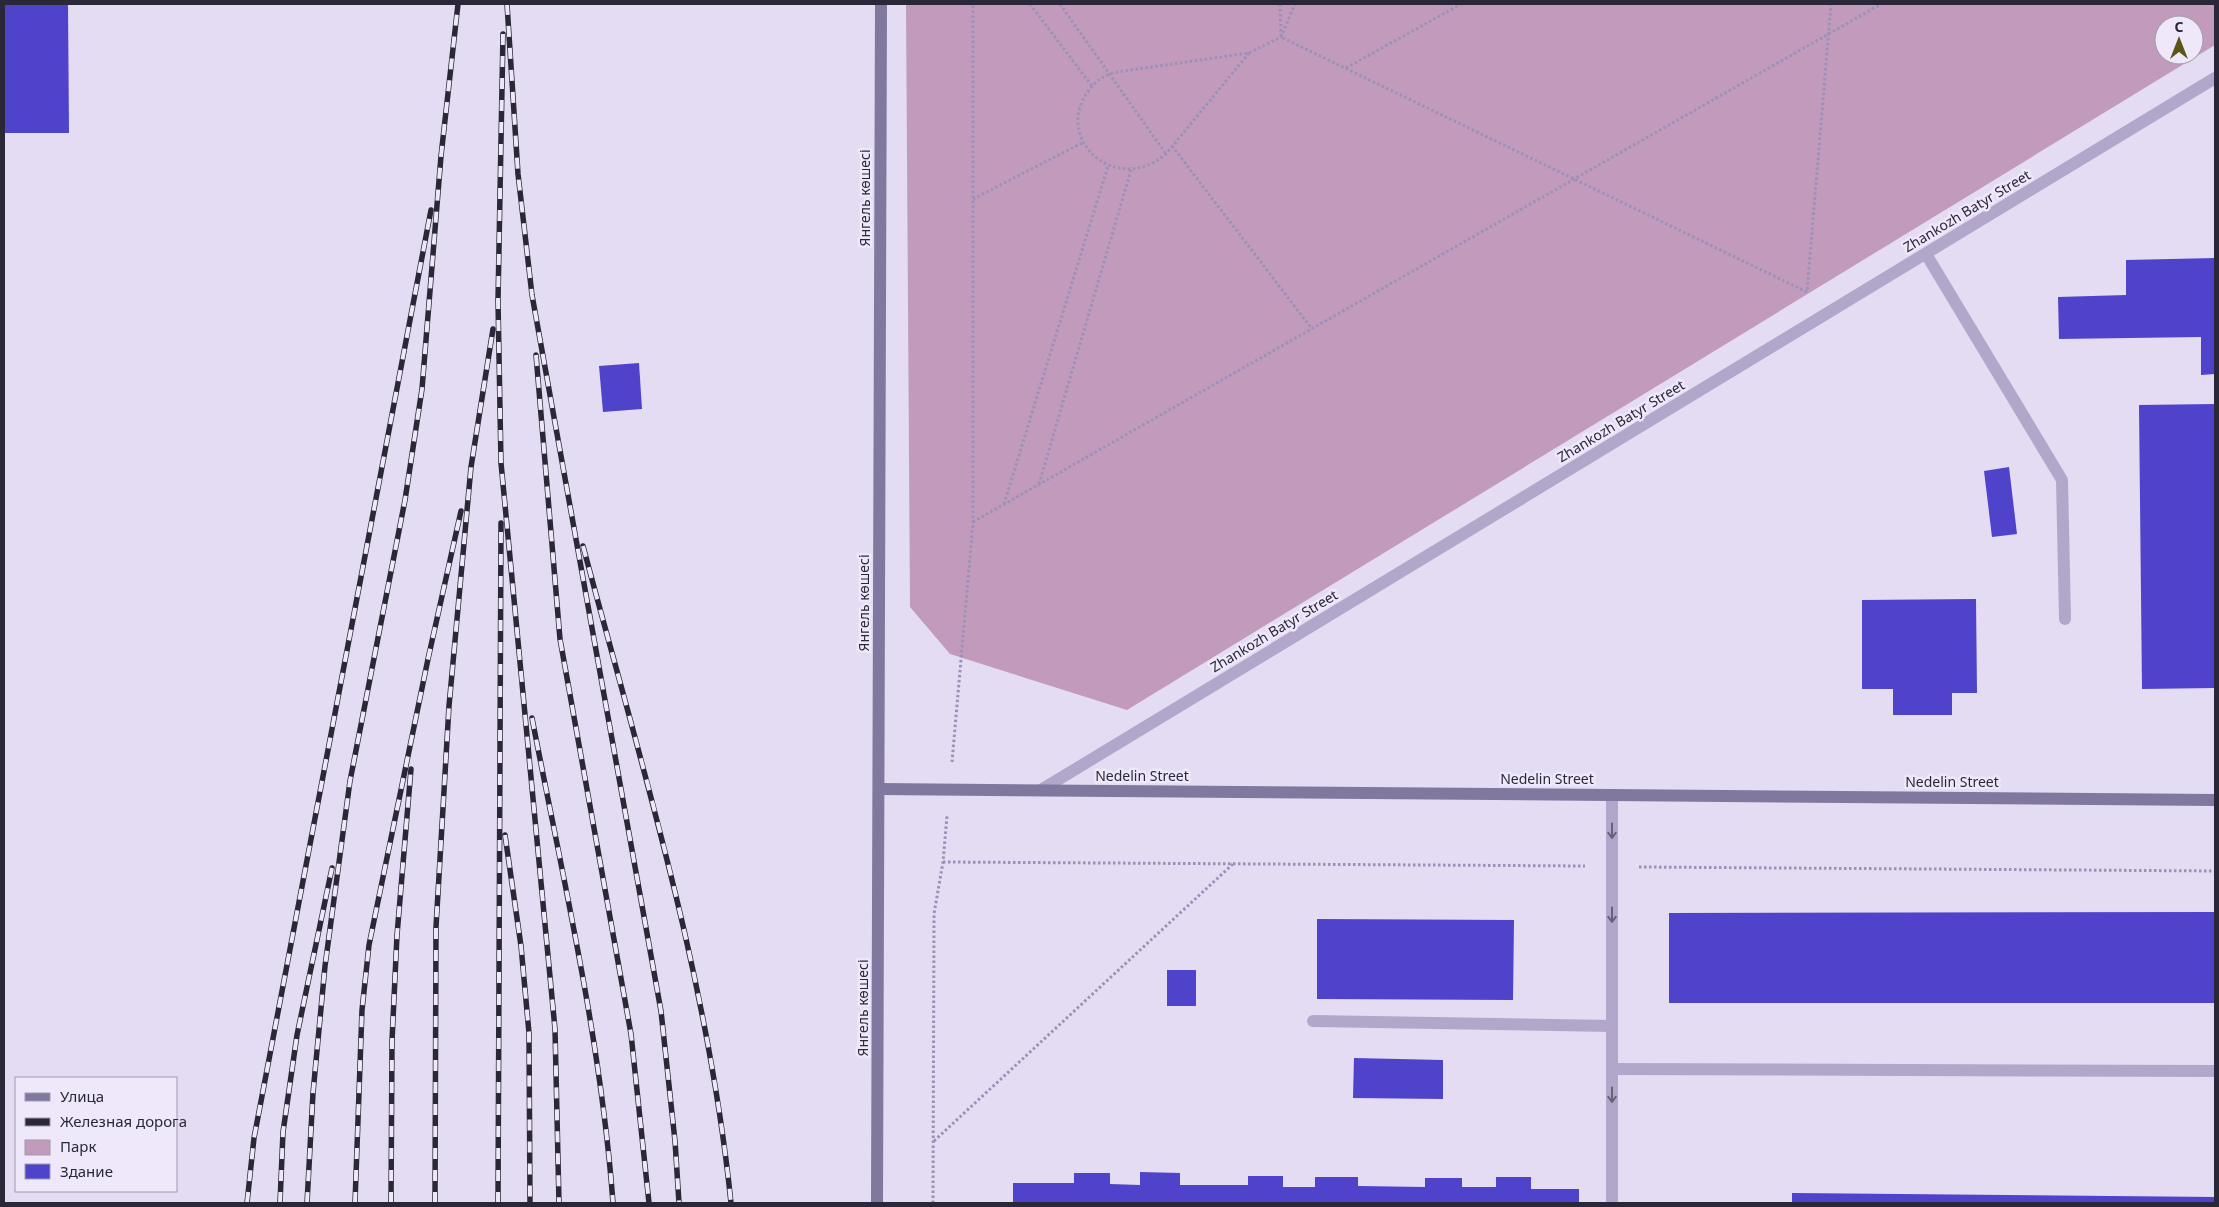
<svg xmlns="http://www.w3.org/2000/svg" width="2219" height="1207" font-family="'Noto Sans',sans-serif">
	<style>
		.green { fill: #c29bbc; fill-rule: evenodd }
		.building { fill: #4e43ca }
		.lines { fill: none; stroke-linecap: round; stroke-linejoin: round }
		.path { stroke: #9b91b7; stroke-width: 3; stroke-dasharray: 2.5 2.5; stroke-linecap: butt }
		.lane { stroke: #b2a7cb; stroke-width: 12 }
		.street { stroke: #b2a7cb; stroke-width: 12 }
		.secondary { stroke: #80789f; stroke-width: 12 }
		.rail-casing { stroke: #2a2838; stroke-width: 5.5 }
		.rail { stroke: #efe8fa; stroke-width: 4; stroke-dasharray: 11; stroke-linecap: butt }
		.oneway { stroke: #67617a }
		.labels { text-anchor: middle; stroke-width: 5; stroke-linejoin: round; paint-order: stroke }
		.street-label { font-size: 14px; fill: #2a2838; stroke: #efe8fa }
	</style>
	<rect width="100%" height="100%" fill="#e4dcf3"/>
	<path class="green" d="M 906,4 L 2215,4 L 2215,45 L 1127,710 L 950,654 L 910,607 ZM 2164,25 L 2194,25 L 2194,55 L 2164,55 Z"/>
	<g class="building">
		<polygon points="4,4 68,4 69,133 4,133"/>
		<polygon points="2215,258 2215,374 2201,375 2201,337 2059,339 2058,297 2126,295 2126,260"/>
		<polygon points="639,363 642,409 603,412 599,366"/>
		<polygon points="2215,404 2215,688 2142,689 2139,405"/>
		<polygon points="2009,467 2017,534 1992,537 1984,471"/>
		<polygon points="1976,599 1977,693 1952,693 1952,715 1893,715 1893,689 1862,689 1862,600"/>
		<polygon points="2215,912 2215,1003 1669,1003 1669,913"/>
		<polygon points="1317,919 1514,920 1513,1000 1317,999"/>
		<rect x="1167" y="970" width="29" height="36"/>
		<polygon points="1354,1058 1443,1060 1443,1099 1353,1098"/>
		<polygon points="1140,1172 1180,1173 1180,1185 1248,1185 1248,1176 1283,1176 1283,1187 1315,1187 1315,1177 1358,1177 1358,1186 1425,1187 1425,1178 1462,1178 1462,1187 1496,1187 1496,1177 1531,1177 1531,1189 1579,1189 1579,1203 1013,1203 1013,1183 1074,1183 1074,1173 1110,1173 1110,1184 1140,1185"/>
		<polygon points="1792,1193 2215,1197 2215,1203 1792,1203"/>
	</g>
	<g class="lines">
		<g class="path">
			<polyline points="1030,4 1092,86"/>
			<polyline points="1060,4 1166,154"/>
			<polyline points="1280,4 1281,37 1807,292 1831,4"/>
			<path d="M 1249,53 L 1166,154 C 1115,197 1052,138 1089,90 C 1096,81 1106,74 1117,72 L 1249,53 L 1281,37 L 1295,4"/>
			<polyline points="1346,68 1461,4"/>
			<polyline points="1172,146 1312,329"/>
			<polyline points="973,199 1084,142"/>
			<polyline points="1039,484 1131,170"/>
			<polyline points="1004,504 1108,166"/>
			<polyline points="973,522 1881,4"/>
			<polyline points="952,762 973,523 973,4"/>
			<polyline points="943,862 1585,866"/>
			<polyline points="1639,867 2215,871"/>
			<polyline points="934,1141 1234,863"/>
			<polyline points="933,1203 934,914 943,862 947,816"/>
		</g>
		<polyline class="lane" points="1926,254 2062,480 2065,619"/>
		<g class="street">
			<polyline points="1041,790 2215,78"/>
			<polyline points="1313,1021 1612,1026"/>
			<polyline points="1612,1069 2215,1071"/>
			<polyline points="1612,1203 1612,795"/>
		</g>
		<g class="secondary">
			<polyline points="879,789 2215,800"/>
			<polyline points="877,1203 881,4"/>
		</g>
		<g class="rail-casing">
			<g id="rail">
				<polyline points="507,4 518,174 532,295 661,1011 675,1141 679,1203"/>
				<polyline points="503,34 498,301 501,463 555,1029 559,1203"/>
				<polyline points="536,355 560,639 631,1034 649,1203"/>
				<path d="M 583,546 C 641,764 708,978 731,1203"/>
				<path d="M 532,718 C 563,879 601,1040 613,1203"/>
				<polyline points="505,835 521,946 529,1033 530,1203"/>
				<polyline points="247,1203 254,1138 431,210"/>
				<polyline points="280,1203 283,1132 297,1035 332,868"/>
				<polyline points="307,1203 313,1093 325,966 350,781 405,500 422,389 441,156 458,4"/>
				<polyline points="355,1203 362,1010 369,945 428,659 461,511"/>
				<polyline points="391,1203 392,1041 397,935 411,769"/>
				<polyline points="435,1203 436,927 449,706 471,467 493,329"/>
				<polyline points="498,1203 501,523"/>
			</g>
		</g>
		<use href="#rail" class="rail"/>
	</g>
	<defs><path id="oneway-shaft" d="M-6 0H5M1.5-3L5.5 0L1.5 3" fill="none" stroke-width="1.6" stroke-linecap="round" stroke-linejoin="round" transform="scale(1.25)"/></defs>
	<g class="oneway">
		<use href="#oneway-shaft" transform="translate(1612 831) rotate(90)"/>
		<use href="#oneway-shaft" transform="translate(1612 915) rotate(90)"/>
		<use href="#oneway-shaft" transform="translate(1612 1095) rotate(90)"/>
	</g>
	<g class="labels">
		<g class="street-label">
			<text transform="translate(865 198) rotate(-90)" y="5">Янгель көшесі</text>
			<text transform="translate(1967 211) rotate(-31)" y="5">Zhankozh Batyr Street</text>
			<text transform="translate(1621 421) rotate(-31)" y="5">Zhankozh Batyr Street</text>
			<text transform="translate(864 603) rotate(-90)" y="5">Янгель көшесі</text>
			<text transform="translate(1274 631) rotate(-31)" y="5">Zhankozh Batyr Street</text>
			<text x="1142" y="781">Nedelin Street</text>
			<text x="1547" y="784">Nedelin Street</text>
			<text x="1952" y="787">Nedelin Street</text>
			<text transform="translate(863 1008) rotate(-90)" y="5">Янгель көшесі</text>
		</g>
	</g>
	<rect width="2219" height="1207" fill="none" stroke="#2a2838" stroke-width="10"/>
	<rect x="15" y="1077" width="162" height="115" fill="#efe8fa" stroke="#a09bac"/>
	<rect x="25" y="1093" width="25" height="8" fill="#80789f" stroke="#a09bac"/>
	<text x="60" y="1102" font-size="15" fill="#2a2838">Улица</text>
	<rect x="25" y="1118" width="25" height="8" fill="#2a2838" stroke="#a09bac"/>
	<text x="60" y="1127" font-size="15" fill="#2a2838">Железная дорога</text>
	<rect x="25" y="1140" width="25" height="15" fill="#c29bbc" stroke="#a09bac"/>
	<text x="60" y="1152" font-size="15" fill="#2a2838">Парк</text>
	<rect x="25" y="1164" width="25" height="15" fill="#4e43ca" stroke="#a09bac"/>
	<text x="60" y="1177" font-size="15" fill="#2a2838">Здание</text>
	<g transform="translate(2179 40)"><circle r="24" fill="#efe8fa" stroke="#a09bac"/>
	<path d="M0-4L9 19L0 12L-9 19Z" fill="#5b551c"/>
	<text y="-8" font-size="14" font-weight="bold" text-anchor="middle" fill="#2a2838">С</text>
	</g>
</svg>
